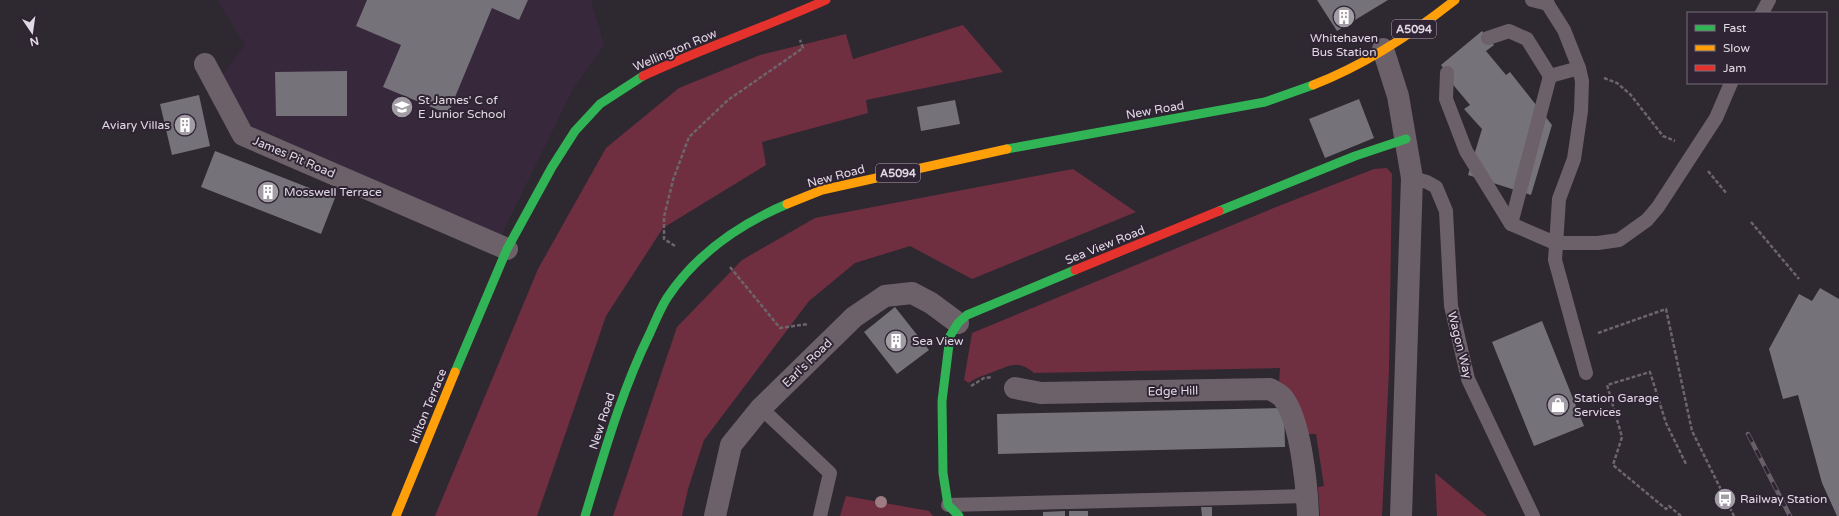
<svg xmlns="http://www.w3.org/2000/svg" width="1839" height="516" font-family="'Varela Round',sans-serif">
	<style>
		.built { fill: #37293b }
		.green { fill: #702f40 }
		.building { fill: #76727a }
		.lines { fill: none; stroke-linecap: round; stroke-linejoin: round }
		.path { stroke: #6d646c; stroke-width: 2.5; stroke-dasharray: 4 2; stroke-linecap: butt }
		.lane { stroke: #6d6169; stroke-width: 14 }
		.street { stroke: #6d6169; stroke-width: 22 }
		.fast { stroke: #30b455; stroke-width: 9 }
		.slow { stroke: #ff9f0a; stroke-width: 9 }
		.jam { stroke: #e5322d; stroke-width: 9 }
		.rail-casing { stroke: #685f67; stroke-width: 4.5 }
		.rail { stroke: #2f2433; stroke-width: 3; stroke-dasharray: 9; stroke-linecap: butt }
		.tree { fill: #9d7c84 }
		.labels { text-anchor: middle; stroke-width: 4; stroke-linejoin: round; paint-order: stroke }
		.shield { fill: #2f2433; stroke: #aca3af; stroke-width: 1 }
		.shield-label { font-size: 11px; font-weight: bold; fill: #e1dae4 }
		.poi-label { font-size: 12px; fill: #e1dae4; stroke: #2f2433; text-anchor: start }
		.street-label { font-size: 12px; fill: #e1dae4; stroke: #2f2433 }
	</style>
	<rect width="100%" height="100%" fill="#2e2830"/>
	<polygon class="built" points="217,0 591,0 604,45 574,87 500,238 252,127 221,76 245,45"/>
	<g class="green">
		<polygon points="963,25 1003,72 866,100 868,113 762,142 766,165 663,228 606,316 537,516 435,516 538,269 606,148 679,88 760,55 846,34 853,59"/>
		<path d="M 1387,168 L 1392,174 L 1389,370 L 1382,516 L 1320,516 L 1318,487 L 1324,486 L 1316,434 L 1308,434 L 1279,383 L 1280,368 L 1034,373 C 1017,359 1010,366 993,372 C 983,376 978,376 969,383 L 964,380 L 972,333 L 1276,207 L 1374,169 Z"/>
		<polygon points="1073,169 1136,212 972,279 910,246 855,263 809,301 704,440 688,489 682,516 613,516 677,327 742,260 815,218"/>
		<polygon points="1435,473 1487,516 1437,516"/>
		<polygon points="846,496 929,511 933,516 840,516"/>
	</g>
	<g class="building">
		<polygon points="367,0 528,0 519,20 492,8 448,114 383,87 401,45 356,26"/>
		<polygon points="1317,0 1388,0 1337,31"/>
		<polygon points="1482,31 1494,45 1486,51 1506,75 1510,72 1552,125 1531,195 1468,175 1482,129 1464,109 1470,105 1450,81 1452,79 1441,65"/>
		<polygon points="347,71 347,116 276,116 275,72"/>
		<polygon points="199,95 210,146 172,155 160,104"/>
		<polygon points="1359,99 1374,138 1325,158 1309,119"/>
		<polygon points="955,100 960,124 921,131 917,107"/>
		<polygon points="215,151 335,198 321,234 201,187"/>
		<polygon points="1820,288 1839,299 1839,516 1837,516 1822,483 1798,395 1783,399 1769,349 1799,294 1812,301"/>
		<polygon points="895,307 929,350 897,374 864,332"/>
		<polygon points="1542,321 1584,426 1534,446 1492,342"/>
		<polygon points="1284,408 1285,447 998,454 997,414"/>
		<polygon points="1201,507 1212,507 1212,516 1202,516"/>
		<polygon points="1065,511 1065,516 1043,516 1043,512"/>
		<rect x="1069" y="511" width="19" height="5"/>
	</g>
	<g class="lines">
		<g class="path">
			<polyline points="1604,78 1617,83 1630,94 1663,136 1675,141"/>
			<polyline points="1708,171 1727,194"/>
			<polyline points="1751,222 1799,279"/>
			<polyline points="675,246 664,239 664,217 673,180 689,137 728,100 803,48 800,40"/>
			<polyline points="730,267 780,328 808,324"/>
			<polyline points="1598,333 1666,309 1692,431 1734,516"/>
			<polyline points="971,386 984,378 992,377"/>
			<polyline points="1681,516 1669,506 1666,509 1613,465 1622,437 1607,385 1650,372 1666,423 1686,464"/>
		</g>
		<g class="lane">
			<polyline points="1532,0 1548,4"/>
			<polyline points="1545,0 1564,30 1579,68 1582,81 1581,111 1574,159 1559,199 1555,260 1586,373"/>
			<polyline points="1762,13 1769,0"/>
			<polyline points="1488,38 1509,31 1527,39 1550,76"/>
			<polyline points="1579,68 1550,76 1511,224 1555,243 1598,243 1619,240 1647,220 1658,207 1716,118 1731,83"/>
			<polyline points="1447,73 1446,99 1466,151 1511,224"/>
			<polyline points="1412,178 1427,182 1436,187 1446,211 1451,306 1468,379 1533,516"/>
			<polyline points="761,408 830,473 820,516"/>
			<polyline points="948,505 1307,496"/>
		</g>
		<g class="street">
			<polyline points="1383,49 1398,96 1412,178 1401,516"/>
			<polyline points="205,64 243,135 507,249"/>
			<path d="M 1015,388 L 1041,393 L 1270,389 C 1275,392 1280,394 1283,398 C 1301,421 1307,487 1308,516"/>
			<polyline points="715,516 731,445 761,408 854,317 885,296 912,293 931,303 958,323"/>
		</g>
		<g class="fast">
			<polyline points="1007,149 1265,102 1313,85"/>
			<polyline points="1219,211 1355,156 1406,139"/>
			<polyline points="455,372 507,249 552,167 575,131 600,104 643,76"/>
			<path d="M 585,516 C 604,454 621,392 650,333 C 655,322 660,309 667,298 C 696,254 740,224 787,204"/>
			<polyline points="959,516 948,505 943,473 942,401 950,336 958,323 967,315 1075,270"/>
		</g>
		<g class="slow">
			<path d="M 1313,85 C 1365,65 1412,34 1455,0"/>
			<polyline points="787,204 822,190 1007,149"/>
			<polyline points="396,516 455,372"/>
		</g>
		<g class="jam">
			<path d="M 643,76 C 703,48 766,27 826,0"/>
			<polyline points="1075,270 1219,211"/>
		</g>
		<g class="rail-casing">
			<polyline id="rail" points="1748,434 1790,516"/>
		</g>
		<use href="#rail" class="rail"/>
	</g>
	<circle class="tree" cx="881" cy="502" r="6"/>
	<defs>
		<g id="building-disc" transform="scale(1.15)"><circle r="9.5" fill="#a29ca5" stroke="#2f2433"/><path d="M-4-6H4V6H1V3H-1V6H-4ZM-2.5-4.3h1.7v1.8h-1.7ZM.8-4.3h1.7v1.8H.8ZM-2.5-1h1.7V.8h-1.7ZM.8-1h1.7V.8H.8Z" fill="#fff"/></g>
		<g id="school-disc" transform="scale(1.15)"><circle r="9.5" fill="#a29ca5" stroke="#2f2433"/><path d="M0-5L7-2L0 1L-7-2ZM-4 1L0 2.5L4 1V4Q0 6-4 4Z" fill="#fff"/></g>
		<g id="shop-disc" transform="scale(1.15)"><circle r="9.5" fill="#a29ca5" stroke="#2f2433"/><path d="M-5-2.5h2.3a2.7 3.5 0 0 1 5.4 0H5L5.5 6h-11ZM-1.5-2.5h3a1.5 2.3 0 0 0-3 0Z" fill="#fff"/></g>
		<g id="bus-disc" transform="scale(1.15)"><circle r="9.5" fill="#a29ca5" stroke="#2f2433"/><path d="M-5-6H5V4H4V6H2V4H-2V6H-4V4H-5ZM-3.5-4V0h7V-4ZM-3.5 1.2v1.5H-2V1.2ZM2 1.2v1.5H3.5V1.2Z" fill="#fff"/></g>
	</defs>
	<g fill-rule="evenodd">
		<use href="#building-disc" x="1344" y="17"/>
		<use href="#school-disc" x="402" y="107"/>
		<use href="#building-disc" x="185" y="125"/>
		<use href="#building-disc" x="268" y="192"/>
		<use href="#building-disc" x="896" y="341"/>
		<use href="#shop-disc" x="1558" y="405"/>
		<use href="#bus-disc" x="1725" y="499"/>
	</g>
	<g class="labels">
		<g class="shield">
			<rect x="1392" y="20" width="44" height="18" rx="3"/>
			<rect x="876" y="164" width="44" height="18" rx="3"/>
		</g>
		<g class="shield-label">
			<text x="1414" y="33">A5094</text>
			<text x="898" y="177">A5094</text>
		</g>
		<g class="poi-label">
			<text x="1344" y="42" text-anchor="middle">Whitehaven<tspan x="1344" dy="14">Bus Station</tspan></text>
			<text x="418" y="104">St James' C of<tspan x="418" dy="14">E Junior School</tspan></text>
			<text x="170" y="129" text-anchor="end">Aviary Villas</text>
			<text x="284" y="196">Mosswell Terrace</text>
			<text x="912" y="345">Sea View</text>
			<text x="1574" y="402">Station Garage<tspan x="1574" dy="14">Services</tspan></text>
			<text x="1740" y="503">Railway Station</text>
		</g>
		<g class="street-label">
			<text transform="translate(675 50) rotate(-23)" y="4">Wellington Row</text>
			<text transform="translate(1155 110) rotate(-10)" y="4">New Road</text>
			<text transform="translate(294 157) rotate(23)" y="4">James Pit Road</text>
			<text transform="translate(836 176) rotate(-15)" y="4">New Road</text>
			<text transform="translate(1105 245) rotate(-22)" y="4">Sea View Road</text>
			<text transform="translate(1460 345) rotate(76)" y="4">Wagon Way</text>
			<text transform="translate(807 363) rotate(-44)" y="4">Earl's Road</text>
			<text transform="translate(1173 391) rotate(-1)" y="4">Edge Hill</text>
			<text transform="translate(428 406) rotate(-68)" y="4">Hilton Terrace</text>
			<text transform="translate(602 421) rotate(-72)" y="4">New Road</text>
		</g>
	</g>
	<rect x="1687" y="12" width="140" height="72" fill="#2f2433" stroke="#766d7a"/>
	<rect x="1695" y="25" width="20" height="6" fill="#30b455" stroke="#766d7a"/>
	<text x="1723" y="32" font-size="12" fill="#e1dae4">Fast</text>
	<rect x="1695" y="45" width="20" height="6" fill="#ff9f0a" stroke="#766d7a"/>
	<text x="1723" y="52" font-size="12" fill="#e1dae4">Slow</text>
	<rect x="1695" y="65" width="20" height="6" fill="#e5322d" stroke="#766d7a"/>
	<text x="1723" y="72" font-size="12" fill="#e1dae4">Jam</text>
	<g transform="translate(32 32) rotate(167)" stroke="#2f2433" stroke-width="3" paint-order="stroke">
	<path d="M0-3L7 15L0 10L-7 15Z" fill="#e1dae4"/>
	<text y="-6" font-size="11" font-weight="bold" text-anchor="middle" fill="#e1dae4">N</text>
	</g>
</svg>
